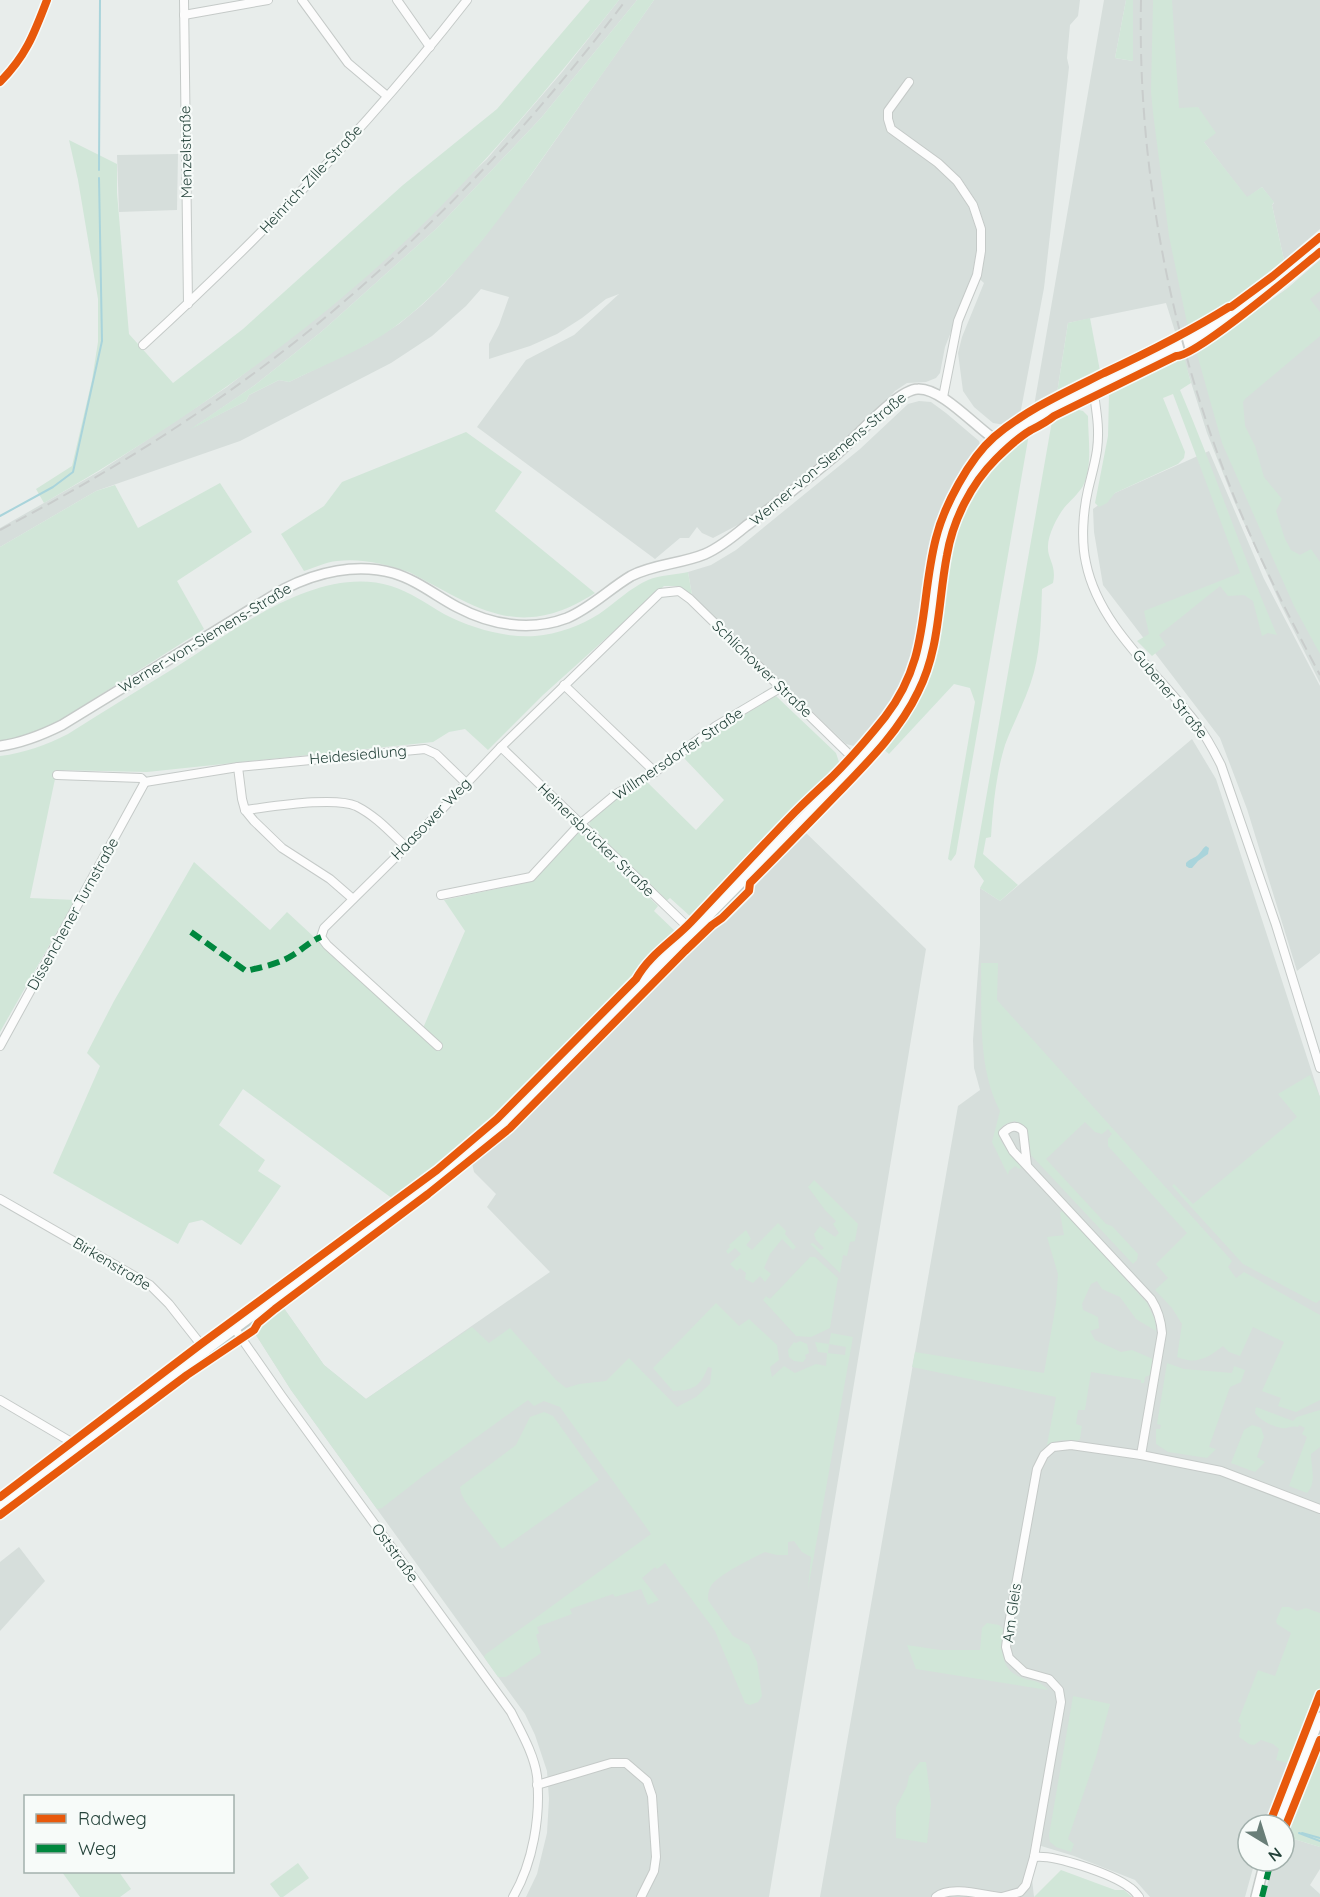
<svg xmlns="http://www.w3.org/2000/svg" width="1320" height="1897" font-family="Quicksand,sans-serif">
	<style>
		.built { fill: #d6dedb }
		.green { fill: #d1e6d8; fill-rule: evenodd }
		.water { fill: #a9d4db }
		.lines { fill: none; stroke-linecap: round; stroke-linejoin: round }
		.stream { stroke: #a9d4db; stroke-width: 2 }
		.minor-casing { stroke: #c5cac8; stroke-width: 10 }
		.tertiary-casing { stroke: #c5cac8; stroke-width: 12 }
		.secondary-casing { stroke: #c3cbc8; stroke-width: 14 }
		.minor { stroke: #fcfcfc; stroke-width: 8 }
		.tertiary { stroke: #fcfcfc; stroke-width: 9 }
		.secondary { stroke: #fcfcfc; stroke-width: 10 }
		.rail { stroke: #c9cdcc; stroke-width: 2; stroke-dasharray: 12 6; stroke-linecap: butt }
		.quiet { stroke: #00873e; stroke-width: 6; stroke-dasharray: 12 6; stroke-linecap: butt }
		.cycleway-casing { stroke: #f7fbf9; stroke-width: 11 }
		.cycleway { stroke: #e8590c; stroke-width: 8 }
		.labels { text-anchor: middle; stroke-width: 4.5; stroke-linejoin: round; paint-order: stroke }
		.street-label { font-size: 15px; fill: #24423a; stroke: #f7fbf9 }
	</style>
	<rect width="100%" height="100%" fill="#e8edeb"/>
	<g class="built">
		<polygon points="619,0 637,0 541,118 437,228 321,332 255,385 194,427 246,401 249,395 279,380 289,382 367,344 399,324 422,305 444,284 482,240 531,175 654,0 1080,0 1078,16 1070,25 1067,58 1069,67 1044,288 1020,415 1005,425 993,423 974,407 963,391 958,353 962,337 984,283 974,274 945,347 940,373 936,378 926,382 907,383 895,391 851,438 793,486 751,518 713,538 702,533 697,527 689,538 680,538 655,559 477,427 526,360 574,335 619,294 606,299 582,318 557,334 530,346 489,359 489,344 499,325 509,297 481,289 466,306 432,336 391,363 240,441 96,491 0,547 0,528 100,471 227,387 342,297 487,159 563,71"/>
		<polygon points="1104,0 1126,0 1115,58 1133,61 1133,0 1320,0 1320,229 1284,260 1272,205 1274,203 1262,187 1247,198 1204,142 1198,107 1188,328 1197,353 1288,288 1320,260 1320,683 1280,603 1234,501 1207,433 1166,303 1068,323 1057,393 1034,406"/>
		<polygon points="178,154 177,210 119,212 117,155"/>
		<polygon points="919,401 931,402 946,413 979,441 981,448 969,463 945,505 935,535 928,564 919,640 907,678 883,715 868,735 854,746 846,744 692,595 688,572 711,565 736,550 860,449 908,404"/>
		<polygon points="1209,451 1264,579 1320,686 1320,953 1297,971 1247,809 1220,738 1103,585 1094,532 1093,509 1115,493"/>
		<polygon points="1192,739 1216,779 1320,1097 1320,1688 1267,1825 1248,1825 1248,1861 1255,1861 1245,1897 1150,1897 1135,1880 1074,1856 1038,1845 1032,1879 1034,1897 820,1897 958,1106 980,1090 974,1068 973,1040 980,944 980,888 1000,901"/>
		<polygon points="804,831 926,949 769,1897 526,1897 537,1874 547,1833 549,1799 547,1771 535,1735 525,1714 291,1390 256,1335 260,1326 283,1307 324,1365 366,1399 550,1272 487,1207 496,1194 474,1172 472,1163 512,1130 714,926 725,918 751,891 754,883"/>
		<polygon points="19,1547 45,1581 0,1631 0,1562"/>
		<polygon points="1284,1836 1320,1847 1320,1869 1310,1885 1320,1894 1320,1897 1264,1897 1273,1861 1284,1861"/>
	</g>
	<g class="green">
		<path d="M 590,0 L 619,0 C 555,81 489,160 415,232 C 307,336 175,428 44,503 L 36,489 L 72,466 L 92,380 L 98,342 L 98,299 L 78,180 L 69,140 L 117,164 L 117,193 L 129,334 L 173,383 L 243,329 L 403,185 L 497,109 Z"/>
		<path d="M 637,0 L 654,0 C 621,48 587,95 554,142 C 509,206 463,274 401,322 C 368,348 326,364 289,382 L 279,380 L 249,395 L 246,401 L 189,430 L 255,385 L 321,332 L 437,228 L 541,118 Z"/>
		<polygon points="1126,0 1133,0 1133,61 1115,58"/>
		<polygon points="1153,0 1172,0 1179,108 1198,107 1216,133 1204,142 1247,197 1262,187 1274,202 1272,205 1284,260 1240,295 1188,328 1169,236 1153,113 1151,91"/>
		<polygon points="1320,260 1320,291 1310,299 1320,312 1320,336 1245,399 1243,402 1245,426 1255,446 1264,477 1282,499 1276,511 1285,539 1291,550 1300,555 1311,549 1320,562 1320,654 1294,606 1222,443 1197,354 1288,288"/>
		<polygon points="1090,318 1100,371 1057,393 1068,323"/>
		<path d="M 1184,357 L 1191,383 L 1180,390 C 1215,471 1242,555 1277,635 L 1268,633 L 1262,636 L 1253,601 L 1244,595 L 1228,596 L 1220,586 L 1159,635 L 1166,645 L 1152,656 L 1137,641 L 1149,634 L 1144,611 L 1240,573 L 1173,394 L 1163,398 L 1185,452 L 1184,458 L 1178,464 L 1115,493 L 1107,503 L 1099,507 L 1095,503 L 1108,436 L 1109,395 L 1116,388 L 1146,375 L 1176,359 Z"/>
		<path d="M 1075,409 L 1083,411 L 1088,416 C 1088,439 1093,465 1083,486 C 1078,494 1070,501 1064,508 C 1057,517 1048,535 1048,546 C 1047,559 1057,565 1053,583 L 1042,589 C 1041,617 1041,645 1034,672 C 1027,698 1014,721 1005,745 C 996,774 993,807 991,837 L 986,838 L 983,854 L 1018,885 L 1000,901 L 980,888 L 984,881 L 974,867 L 1052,421 Z"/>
		<path d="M 466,432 L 522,472 L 495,511 L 595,593 C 519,642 478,608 409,572 C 386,564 361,558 337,561 C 326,562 314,568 304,571 L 281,534 L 324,506 L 342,482 Z"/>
		<polygon points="1029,434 956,854 951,861 948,859 975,702 970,688 954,684 889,754 882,748 906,716 928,678 937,644 950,552 972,493 997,462"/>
		<polygon points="220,483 252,532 177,581 204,629 62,719 32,734 0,743 0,547 96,491 115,485 138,528"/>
		<path d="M 688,572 L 692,595 L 678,586 L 664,586 L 543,695 L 488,750 L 465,729 L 449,732 L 433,742 L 147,772 L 55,770 L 55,779 L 30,898 L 75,900 L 0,1032 L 0,756 C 25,753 46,745 68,734 C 104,711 140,689 176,667 C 235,630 318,564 391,586 C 410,592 427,604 444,614 C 471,628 505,638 535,636 C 558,634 580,626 599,614 C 615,603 630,588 648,580 C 660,575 675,575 688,572 Z"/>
		<polygon points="776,696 836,753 840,765 787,817 691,917 670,898 665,902 589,828 590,821 618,797 647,782 696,830 724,800 683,757 718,730"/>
		<polygon points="581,830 658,906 654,911 676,932 642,964 635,976 498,1114 393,1199 243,1089 219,1125 265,1160 258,1171 281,1186 241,1245 202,1220 189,1223 178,1244 53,1173 100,1066 87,1053 114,1001 194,862 270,930 287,912 420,1035 465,931 444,900 533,881"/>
		<path d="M 981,963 L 998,963 L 997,1000 L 1232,1261 L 1228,1267 L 1236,1278 L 1244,1272 L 1320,1315 L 1320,1400 L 1296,1412 L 1278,1406 L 1281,1398 L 1262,1391 L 1284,1342 L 1253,1327 L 1240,1356 L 1229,1352 L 1223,1346 C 1208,1358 1196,1365 1177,1357 L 1182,1324 L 1172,1308 L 1155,1290 L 1168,1278 L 1156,1264 L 1187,1233 L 1108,1146 L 1108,1139 L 1112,1134 L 1108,1129 L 1102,1134 L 1095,1132 L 1085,1122 L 1046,1159 L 1106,1224 L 1112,1226 L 1138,1254 L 1137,1260 L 1133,1264 L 1030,1154 C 1028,1138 1031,1130 1015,1121 C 981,1128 1010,1153 1022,1166 L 1019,1169 L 1015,1166 L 1009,1171 L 1008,1175 L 992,1142 L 1000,1111 C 977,1067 982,1011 981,963 Z"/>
		<polygon points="1310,1075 1320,1097 1320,1300 1316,1303 1243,1264 1172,1186 1174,1184 1193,1204 1297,1117 1278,1094"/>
		<polygon points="814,1180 858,1224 855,1241 850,1242 847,1256 843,1255 840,1273 810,1244 813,1243 821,1250 824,1248 816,1240 814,1234 820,1226 835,1237 839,1233 833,1224 836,1221 825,1210 808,1187"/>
		<polygon points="1063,1210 1147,1303 1155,1320 1156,1331 1136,1319 1120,1297 1102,1289 1097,1281 1091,1284 1082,1304 1083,1310 1098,1317 1099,1328 1090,1331 1095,1340 1121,1352 1132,1350 1153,1359 1150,1375 1145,1377 1144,1383 1141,1383 1141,1380 1091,1372 1085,1410 1078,1410 1076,1424 1082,1426 1080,1439 1076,1442 1062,1440 1047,1445 1056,1397 912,1367 915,1352 1044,1373 1056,1304 1058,1274 1047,1237 1064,1235 1060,1213"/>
		<polygon points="778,1223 786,1231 785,1234 796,1247 793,1250 782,1239 770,1254 764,1268 771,1274 765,1282 760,1276 753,1283 745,1279 746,1273 740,1268 737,1271 730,1264 741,1254 735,1248 728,1254 726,1251 730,1247 729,1245 746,1230 751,1239 746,1245 752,1250"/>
		<polygon points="810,1257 815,1257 838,1278 830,1328 811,1337 796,1336 763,1300 766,1296 770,1299"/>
		<path d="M 716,1303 L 739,1326 L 749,1319 L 777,1345 L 779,1360 L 770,1367 L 772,1377 L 784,1366 L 795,1373 L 816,1364 L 826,1366 L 827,1353 L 818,1352 L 815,1342 L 829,1344 L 831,1333 L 853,1337 L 808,1589 L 811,1557 L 802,1552 L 794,1541 L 788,1542 L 788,1555 L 777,1555 L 765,1552 C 753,1558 717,1575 711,1586 C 708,1591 708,1595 708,1600 L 733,1636 L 749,1645 L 757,1662 L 762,1696 L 758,1702 L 750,1705 L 745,1703 L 715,1631 L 665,1563 L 657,1569 L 655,1567 L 642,1578 L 659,1600 L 648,1605 L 641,1589 L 615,1597 L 613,1594 L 570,1609 L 572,1614 L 537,1627 L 539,1633 L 536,1635 L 541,1653 L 506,1677 L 498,1677 L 484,1657 L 486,1654 L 651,1534 L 560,1407 L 544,1401 L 534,1406 L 528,1400 L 423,1476 L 382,1508 L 377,1509 L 291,1390 L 256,1335 L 260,1326 L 283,1307 L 324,1365 L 366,1399 L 472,1327 L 489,1343 L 510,1328 L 556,1380 L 566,1388 L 579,1384 L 606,1381 L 629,1358 L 677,1407 L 696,1397 L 710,1384 L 712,1368 L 708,1367 C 700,1387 694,1390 673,1391 L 653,1368 ZM 829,1344 L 846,1347 L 845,1355 L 828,1353 Z"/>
		<polygon points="800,1341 807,1344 809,1353 805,1355 806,1358 803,1362 794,1361 789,1357 788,1350 794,1342 796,1343"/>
		<polygon points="1167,1363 1184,1369 1232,1373 1234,1366 1245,1370 1241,1382 1230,1387 1209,1447 1216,1449 1207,1458 1168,1452 1156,1444 1156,1429 1160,1429 1161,1425 1157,1424"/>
		<path d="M 1256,1407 L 1293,1421 L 1297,1417 L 1320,1410 L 1320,1447 L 1311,1454 C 1311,1468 1317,1482 1307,1493 L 1289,1486 L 1307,1437 L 1302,1434 L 1305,1428 L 1299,1425 L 1298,1427 C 1291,1425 1288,1429 1282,1428 C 1273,1427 1260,1420 1255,1413 Z"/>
		<polygon points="544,1412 553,1416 599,1480 502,1549 465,1501 461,1493 460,1487 516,1445 530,1417"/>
		<polygon points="1252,1425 1261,1428 1264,1437 1257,1457 1265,1462 1255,1472 1231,1463 1244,1430"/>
		<polygon points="1282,1607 1289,1607 1297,1611 1306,1608 1320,1613 1320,1688 1291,1764 1276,1760 1279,1749 1273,1744 1261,1740 1254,1745 1249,1744 1239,1737 1241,1725 1238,1721 1258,1670 1275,1676 1291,1633 1277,1624 1276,1621"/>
		<path d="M 987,1623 L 999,1625 L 1003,1629 C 1002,1646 999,1667 1018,1676 C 1031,1683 1036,1677 1048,1690 L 916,1669 L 907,1645 L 940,1650 L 980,1650 L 982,1628 Z"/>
		<polygon points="1073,1696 1110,1704 1096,1757 1068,1839 1074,1844 1071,1852 1056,1847 1050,1842 1049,1835"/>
		<polygon points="1320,1697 1320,1706 1297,1765 1294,1766"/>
		<polygon points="1320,1726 1320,1736 1284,1827 1284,1825 1282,1825"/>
		<polygon points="1320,1748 1320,1847 1284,1836 1284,1834 1289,1827"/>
		<polygon points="920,1762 926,1762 931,1803 927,1843 896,1838 896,1807 907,1786 909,1776"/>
		<polygon points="298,1863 309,1878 283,1897 280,1897 270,1884"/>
		<polygon points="1061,1870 1115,1890 1124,1890 1132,1897 1034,1897"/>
		<polygon points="62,1872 119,1872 131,1889 120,1897 80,1897"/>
	</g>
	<path class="water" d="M 1206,846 L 1209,848 L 1208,854 L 1198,861 L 1192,868 L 1189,868 L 1186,866 L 1186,863 C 1189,859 1195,858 1198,855 C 1202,851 1202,849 1206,846 Z"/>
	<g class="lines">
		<g class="stream">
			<polyline points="99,170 100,0"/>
			<polyline points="0,516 53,487 73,472 102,341 99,178"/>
			<polyline points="1299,1833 1320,1841"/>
			<polyline points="1302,1833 1320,1838"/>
		</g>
		<g class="minor-casing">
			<g id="minor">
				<polyline points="184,0 188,304"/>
				<polyline points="302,0 348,63 387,96"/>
				<polyline points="397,0 430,47"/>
				<polyline points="184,15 268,0"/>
				<polyline points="909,82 888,111 888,119 891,129 938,163 957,181 973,205 981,229 981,251 977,275 958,321 943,397"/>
				<path d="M 143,345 C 259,239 370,125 467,0"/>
				<path d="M 1093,387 C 1096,410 1100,427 1097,450 C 1095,464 1091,477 1088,490 C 1083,512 1081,541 1086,563 C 1099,627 1158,673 1196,723 C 1206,736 1214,751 1221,765 L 1276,925 L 1320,1068"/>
				<polyline points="564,685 655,772"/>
				<polyline points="501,747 693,932"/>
				<polyline points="238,767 242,799 245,810 254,821 282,848 330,879 353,899"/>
				<polyline points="57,775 141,778 145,782 238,767 425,749 436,754 466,783"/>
				<path d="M 245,810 C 271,807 334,796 356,806 C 376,816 390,832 406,847"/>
				<polyline points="441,895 531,877 580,824 616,794 655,772 716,726 780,688"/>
				<polyline points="0,1046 145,782"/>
				<polyline points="438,1046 327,945 321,937 324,928 406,847 501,747 660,593 679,591 690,599 857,762"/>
				<path d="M 1027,1165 L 1023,1131 C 1016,1124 1010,1126 1003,1133 L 1013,1151 L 1151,1299 C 1158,1310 1161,1320 1162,1333 L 1141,1455"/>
				<polyline points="0,1199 150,1285 169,1304 206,1351"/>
				<path d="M 235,1329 L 281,1395 L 511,1712 C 521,1732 534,1754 537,1776 C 541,1816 533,1863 513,1897"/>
				<polyline points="0,1400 78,1446"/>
				<polyline points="537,1785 611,1763 626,1763 647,1781 652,1796 656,1857 654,1871 641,1897"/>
				<path d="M 1034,1857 C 1054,1854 1112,1874 1129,1887 C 1133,1889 1136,1893 1139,1897"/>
				<path d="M 936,1897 C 950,1885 983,1895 1000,1897"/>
				<polyline points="1002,1897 1020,1892 1026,1885 1034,1857 1061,1702 1059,1690 1049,1679 1024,1672 1009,1658 1006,1647 1009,1624 1037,1469 1044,1455 1053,1447 1071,1445 1141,1455 1221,1471 1320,1509"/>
			</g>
		</g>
		<g class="tertiary-casing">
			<g id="tertiary">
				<path d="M 0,746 C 22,743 42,735 62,725 L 284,589 C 317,572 356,563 393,573 C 417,580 436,596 457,607 C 491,625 530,632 567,618 C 591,608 609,589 631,576 C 654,564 681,564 705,554 C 719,548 734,536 746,526 C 777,504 806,480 835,456 C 853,441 897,389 918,389 C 943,388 978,430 1000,443"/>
				<polyline points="1278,1825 1320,1717"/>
				<polyline points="1256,1897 1265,1861"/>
			</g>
		</g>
		<g class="secondary-casing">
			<path id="secondary" d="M 0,1504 L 435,1178 L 501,1125 L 519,1108 L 846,775 C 881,735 917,696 929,642 C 934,616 934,591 938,565 C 943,532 954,501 974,473 C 1023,405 1117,381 1188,341 C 1236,314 1278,280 1320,245"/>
		</g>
		<use href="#minor" class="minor"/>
		<use href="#tertiary" class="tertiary"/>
		<use href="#secondary" class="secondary"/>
		<g class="rail">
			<path d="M 1141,0 C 1137,181 1176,366 1249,532 C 1270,580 1295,628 1320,675"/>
			<path d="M 0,530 C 123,466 242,390 347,299 C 451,210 544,109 626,0"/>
		</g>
		<g class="quiet">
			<path d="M 191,932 L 246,971 C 262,967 279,964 293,955 C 303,949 310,941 321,937"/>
			<polyline points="1262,1897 1271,1861"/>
		</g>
		<g class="cycleway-casing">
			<g id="cycleway">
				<path d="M 0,82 C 26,56 34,34 47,0"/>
				<path d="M 0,1497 L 201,1344 L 437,1170 L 497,1119 L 636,979 C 650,954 672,942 691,922 C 726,885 760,848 795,812 C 807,800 820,788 832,777 C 851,758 869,737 885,717 C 931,657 919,604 936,538 C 944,506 969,459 994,437 C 1027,409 1066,392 1104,373 C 1147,353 1189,332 1229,307 L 1231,307 L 1273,276 L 1320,237"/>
				<path d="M 0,1515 L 187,1375 L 254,1330 L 258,1323 L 275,1309 L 428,1194 L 510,1128 L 685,951 L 712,925 L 722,918 L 749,891 L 750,883 C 780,853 810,822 839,792 C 868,762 900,730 918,692 C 940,649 938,601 947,555 C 953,520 971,484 996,459 C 1006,449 1019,437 1031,430 C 1039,426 1047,422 1054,416 L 1176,356 C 1196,357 1299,269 1320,252"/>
				<polyline points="1269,1825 1320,1694"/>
				<polyline points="1284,1830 1320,1740"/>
			</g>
		</g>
		<use href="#cycleway" class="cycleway"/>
	</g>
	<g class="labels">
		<g class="street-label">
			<text transform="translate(186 152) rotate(-91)" y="5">Menzelstraße</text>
			<text transform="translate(311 179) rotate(-47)" y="5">Heinrich-Zille-Straße</text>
			<text transform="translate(828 459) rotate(-40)" y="5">Werner-von-Siemens-Straße</text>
			<text transform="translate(205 638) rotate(-31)" y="5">Werner-von-Siemens-Straße</text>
			<text transform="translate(762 669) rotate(44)" y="5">Schlichower Straße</text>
			<text transform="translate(1170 694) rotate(51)" y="5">Gubener Straße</text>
			<text transform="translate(678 754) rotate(-34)" y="5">Willmersdorfer Straße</text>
			<text transform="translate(358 755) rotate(-5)" y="5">Heidesiedlung</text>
			<text transform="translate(431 819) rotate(-46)" y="5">Haasower Weg</text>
			<text transform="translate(596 840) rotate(44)" y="5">Heinersbrücker Straße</text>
			<text transform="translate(73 914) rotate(-61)" y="5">Dissenchener Turnstraße</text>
			<text transform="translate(112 1264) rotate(31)" y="5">Birkenstraße</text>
			<text transform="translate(395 1553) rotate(54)" y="5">Oststraße</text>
			<text transform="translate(1012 1613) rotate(-82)" y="5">Am Gleis</text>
		</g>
	</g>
	<rect x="24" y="1795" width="210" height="78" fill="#f7fbf9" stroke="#a3b1ad" stroke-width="1.5"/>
	<rect x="36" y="1814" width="30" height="9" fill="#e8590c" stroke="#a3b1ad" stroke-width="1.5"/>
	<text x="78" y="1825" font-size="18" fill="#24423a">Radweg</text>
	<rect x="36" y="1844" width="30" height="9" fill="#00873e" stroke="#a3b1ad" stroke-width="1.5"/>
	<text x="78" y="1855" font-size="18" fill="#24423a">Weg</text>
	<g transform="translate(1266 1843) rotate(142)"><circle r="28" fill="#f7fbf9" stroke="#a3b1ad" stroke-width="1.5"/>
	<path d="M0-4.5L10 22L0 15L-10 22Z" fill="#697e78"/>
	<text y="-9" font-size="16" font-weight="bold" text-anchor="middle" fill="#24423a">N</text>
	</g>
</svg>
